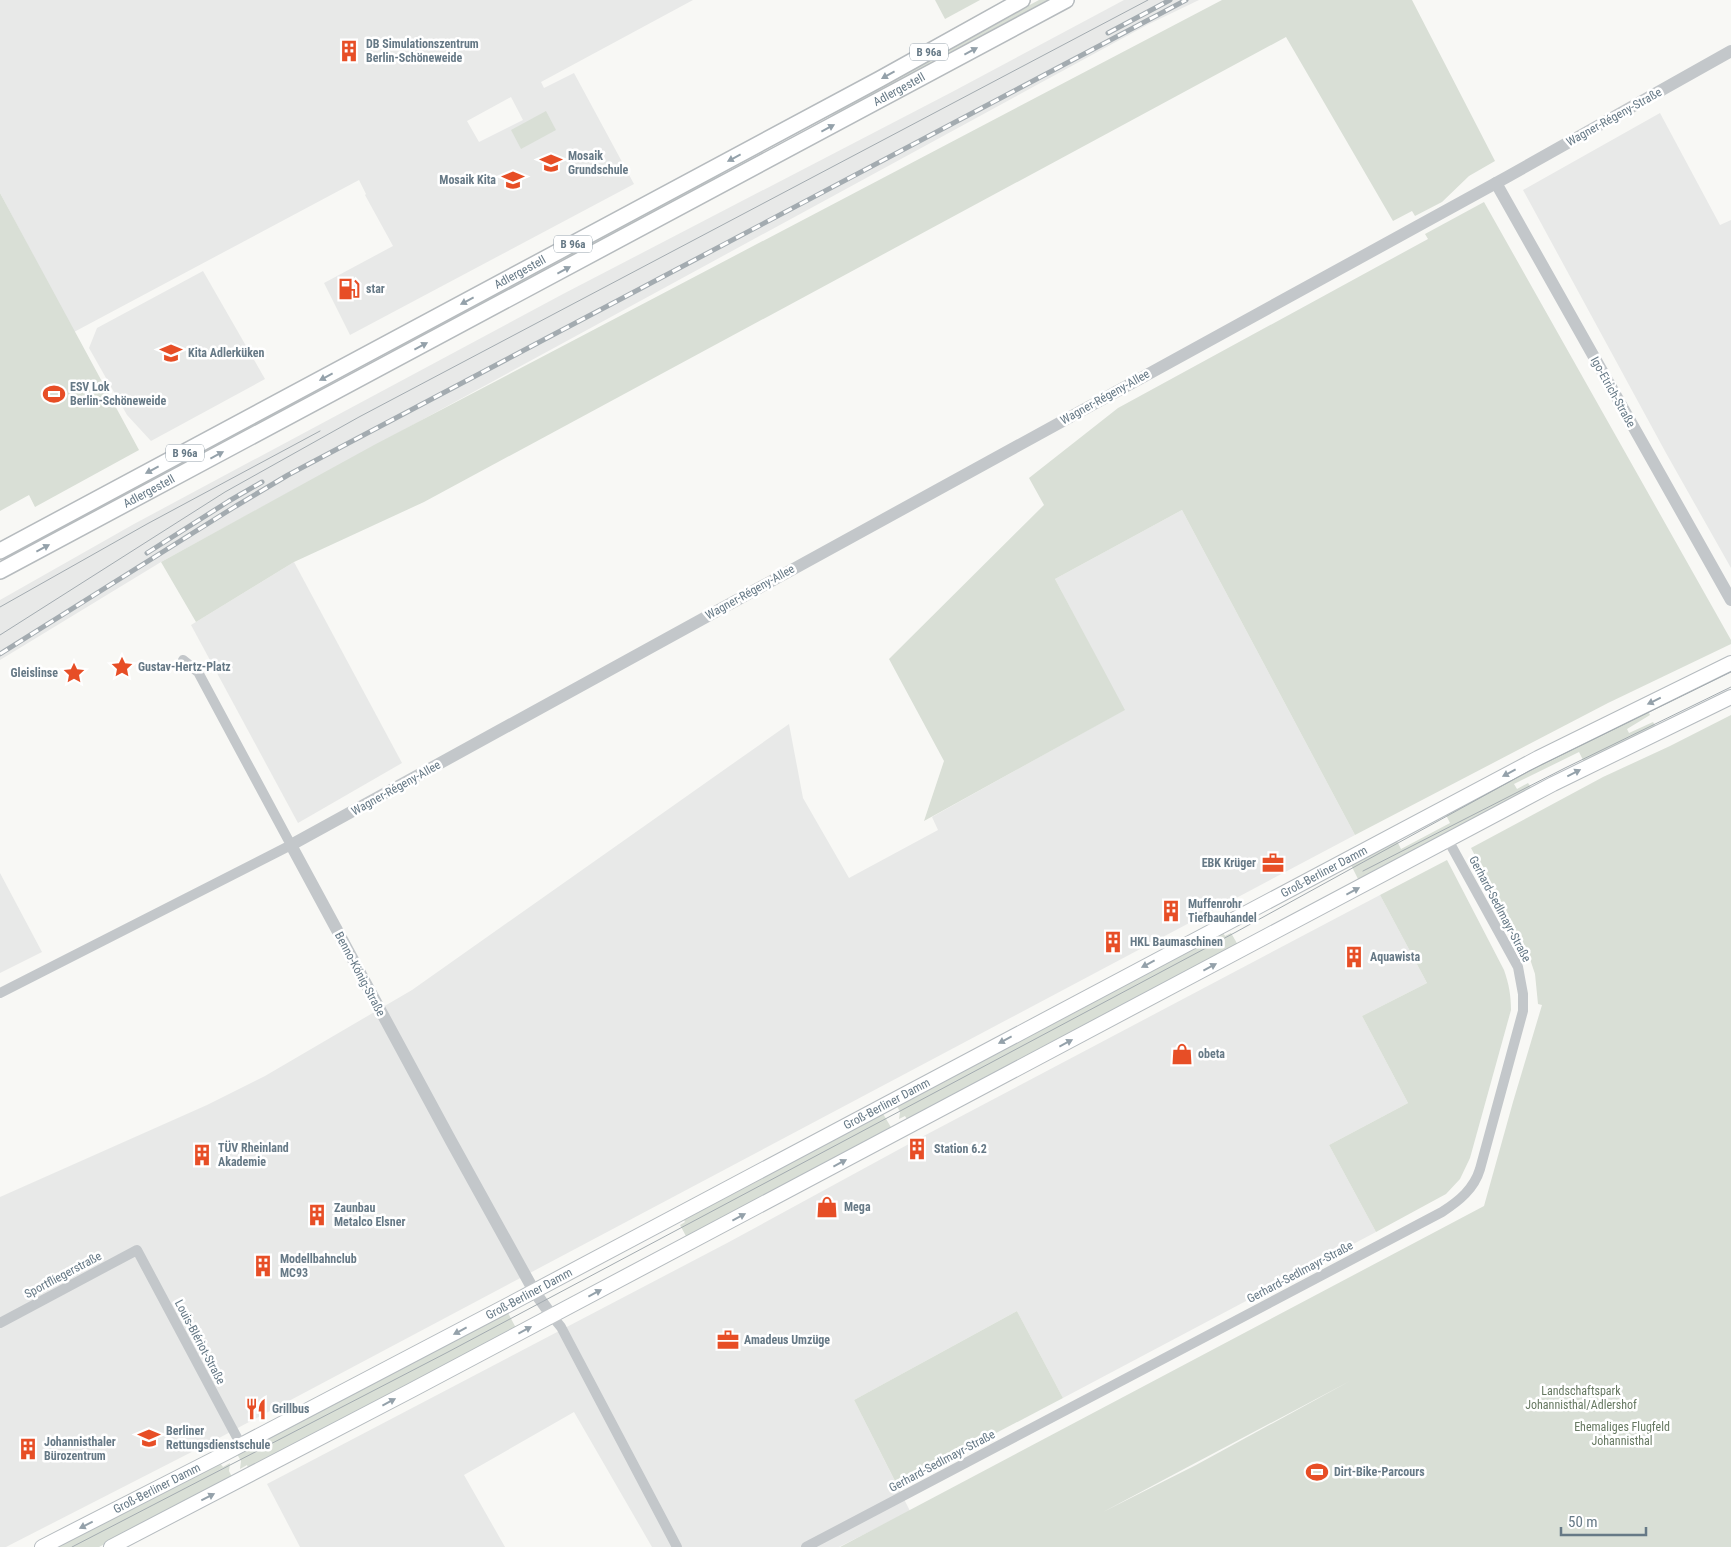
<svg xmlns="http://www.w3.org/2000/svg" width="1731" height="1547" font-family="'Roboto Condensed',sans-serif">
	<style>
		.built { fill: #e8e9e8; fill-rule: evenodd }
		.green { fill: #d9dfd6; fill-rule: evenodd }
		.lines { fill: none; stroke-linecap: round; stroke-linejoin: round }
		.secondary-casing { stroke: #b5bbbf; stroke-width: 16 }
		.primary-casing { stroke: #b6bbbe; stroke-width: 18 }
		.minor { stroke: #c3c7ca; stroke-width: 10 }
		.tertiary { stroke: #c3c7ca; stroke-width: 12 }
		.secondary { stroke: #fff; stroke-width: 14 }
		.primary { stroke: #fff; stroke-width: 15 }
		.tram { stroke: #a3abb0; stroke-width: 1 }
		.rail-casing { stroke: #a3abb0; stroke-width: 5 }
		.rail { stroke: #fff; stroke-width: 3; stroke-dasharray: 9; stroke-linecap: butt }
		.oneway { fill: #94a1aa }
		.labels { text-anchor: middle; stroke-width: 5; stroke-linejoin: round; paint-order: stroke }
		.shield { fill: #fff; stroke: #94a1aa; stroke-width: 1 }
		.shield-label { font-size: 11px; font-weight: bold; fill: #667986 }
		.poi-label { font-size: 12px; font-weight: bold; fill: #667986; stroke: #fff; text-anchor: start }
		.street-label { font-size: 12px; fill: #667986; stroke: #fff }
		.park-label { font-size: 12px; fill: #667861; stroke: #fff }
	</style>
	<rect width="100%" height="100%" fill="#f8f8f5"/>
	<g class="built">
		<path d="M 0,0 L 693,0 L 541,82 L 544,88 L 574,73 L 634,184 L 350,335 L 324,283 L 393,246 L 365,195 L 366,194 L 359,180 L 74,332 L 0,193 ZM 511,97 L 523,120 L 479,142 L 467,121 Z"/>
		<polygon points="1124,0 1199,0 1147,25 161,562 0,660 0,600 134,524 563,294 952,92"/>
		<polygon points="1660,113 1720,225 1731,220 1731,568 1666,453 1523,190"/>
		<polygon points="203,271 265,379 151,441 127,415 89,348 97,328"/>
		<polygon points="1182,510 1355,835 219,1438 6,1547 0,1547 0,1197 207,1105 265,1076 412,990 789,724 803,798 849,878 938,830 932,817 1124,710 1055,579"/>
		<polygon points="294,562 402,763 298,823 191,625"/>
		<polygon points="0,873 42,952 0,973"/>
		<polygon points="1380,895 1427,983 1362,1016 1408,1103 1329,1145 1376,1232 1063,1398 1017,1311 854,1400 910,1511 839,1547 652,1547 574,1412 464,1475 505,1547 300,1547 267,1484 729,1242 918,1139"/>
	</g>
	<g class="green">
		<polygon points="935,0 980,0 945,19"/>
		<polygon points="1039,0 1055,0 801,136 800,134 828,118 856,98"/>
		<polygon points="1222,0 1412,0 1495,161 1469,176 1442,202 1415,216 1412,211 1393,221 1286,37 424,502 294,562 196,622 161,562 374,445"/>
		<polygon points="546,111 556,130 521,149 511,130"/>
		<polygon points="765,147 766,150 726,171 701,190 394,354 390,348"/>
		<polygon points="0,193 139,450 35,507 29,495 0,511"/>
		<polygon points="1484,202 1731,640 1731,644 1608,703 1355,835 1182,510 1055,579 1125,710 924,821 944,761 889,659 1044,505 1029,478 1118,408 1428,239 1425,234"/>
		<polygon points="353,368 354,370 309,396 295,407 23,553 20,546"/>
		<polygon points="1647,709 1650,715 1627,729 1629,733 1653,722 1656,727 1584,762 1579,752 1514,784 1517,789 1528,783 1532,789 1359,881 1350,863 1396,839 1401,849 1450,823 1445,813"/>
		<path d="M 1731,715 L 1731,1547 L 840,1547 L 1484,1206 L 1513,1102 L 1542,1005 L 1538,1004 L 1535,974 L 1531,962 L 1471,848 L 1603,777 L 1670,746 ZM 1350,1381 L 1196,1465 L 1103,1512 Z"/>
		<path d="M 1447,860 L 1504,970 C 1509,984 1511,996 1511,1010 L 1470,1158 L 1460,1179 L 1446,1194 L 1376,1232 L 1329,1145 L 1408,1103 L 1362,1016 L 1427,983 L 1380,895 Z"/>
		<polygon points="1222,931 1225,936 1231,933 1238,945 908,1121 905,1116 899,1119 900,1112 896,1104"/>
		<polygon points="882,1112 892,1129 687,1238 680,1225 685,1222 683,1218"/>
		<polygon points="507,1311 516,1328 249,1470 247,1465 240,1469 241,1461 237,1454"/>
		<polygon points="1017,1311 1063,1398 897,1485 854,1400"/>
		<polygon points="220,1463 223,1467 230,1463 229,1471 233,1479 99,1547 55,1547"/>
	</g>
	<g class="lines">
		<g class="secondary-casing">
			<g id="secondary">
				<path id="s1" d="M 42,1547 L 220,1456 L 508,1305 L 1538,758 L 1731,663"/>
				<polyline points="111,1547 412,1390 1553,784 1731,697"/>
			</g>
		</g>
		<g class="primary-casing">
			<g id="primary">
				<path id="s2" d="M 0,551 L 880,79 L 1022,0"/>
				<path id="s3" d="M 0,571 L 1066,0"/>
			</g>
		</g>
		<g class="minor">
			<polyline points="0,993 291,845 198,672 183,660"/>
			<polyline points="552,1316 561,1327 677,1547"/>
			<polyline points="0,1323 137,1250 241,1445"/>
			<path d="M 806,1547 L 1442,1212 C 1459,1201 1474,1189 1480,1169 L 1523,1011 L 1523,994 L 1518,967 L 1448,840"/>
		</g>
		<g class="tertiary">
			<polyline points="1496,183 1731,600"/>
			<polyline points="552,1316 534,1291 451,1141 291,845 1507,177 1731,51"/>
		</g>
		<use href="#secondary" class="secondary"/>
		<use href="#primary" class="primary"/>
		<g class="tram">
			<polyline points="0,607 147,524 320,431"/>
			<polyline points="0,635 225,492 359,417 1148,0"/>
			<polyline points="1363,871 1565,768 1731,687"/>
			<polyline points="72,1547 448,1352 1236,932 1529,771 1731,672"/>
		</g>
		<g class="rail-casing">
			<g id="rail">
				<polyline points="1108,33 1170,0"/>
				<polyline points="147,553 229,501 262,482"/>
				<polyline points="0,654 236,506 288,475 1186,0"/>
			</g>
		</g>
		<use href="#rail" class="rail"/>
	</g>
	<defs><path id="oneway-solid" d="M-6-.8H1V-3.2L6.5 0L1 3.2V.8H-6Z" transform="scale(1.25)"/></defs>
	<g class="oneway">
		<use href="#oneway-solid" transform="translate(971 51) rotate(-28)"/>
		<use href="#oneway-solid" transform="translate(888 75) rotate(151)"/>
		<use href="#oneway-solid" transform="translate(828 128) rotate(-28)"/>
		<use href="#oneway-solid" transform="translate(734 158) rotate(152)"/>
		<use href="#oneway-solid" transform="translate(564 270) rotate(-28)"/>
		<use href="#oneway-solid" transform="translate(467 301) rotate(152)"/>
		<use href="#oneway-solid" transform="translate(421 346) rotate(-28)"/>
		<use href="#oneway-solid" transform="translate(326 377) rotate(152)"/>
		<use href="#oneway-solid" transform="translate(217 455) rotate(-28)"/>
		<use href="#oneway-solid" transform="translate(152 470) rotate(152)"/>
		<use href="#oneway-solid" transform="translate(43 548) rotate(-28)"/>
		<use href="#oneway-solid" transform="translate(1654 701) rotate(154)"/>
		<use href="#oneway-solid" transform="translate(1509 773) rotate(152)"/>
		<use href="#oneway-solid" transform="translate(1574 773) rotate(-27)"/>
		<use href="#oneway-solid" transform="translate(1353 891) rotate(-28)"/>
		<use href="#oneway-solid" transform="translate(1148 964) rotate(152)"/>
		<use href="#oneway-solid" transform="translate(1210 967) rotate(-28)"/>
		<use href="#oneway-solid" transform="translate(1005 1040) rotate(152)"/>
		<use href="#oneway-solid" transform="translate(1066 1043) rotate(-28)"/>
		<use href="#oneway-solid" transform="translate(840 1163) rotate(-28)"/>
		<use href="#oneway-solid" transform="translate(739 1217) rotate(-28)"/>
		<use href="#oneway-solid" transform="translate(595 1293) rotate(-28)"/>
		<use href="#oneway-solid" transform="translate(525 1330) rotate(-28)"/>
		<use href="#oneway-solid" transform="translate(460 1331) rotate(152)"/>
		<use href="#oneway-solid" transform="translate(389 1402) rotate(-28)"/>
		<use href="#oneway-solid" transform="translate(208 1497) rotate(-27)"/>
		<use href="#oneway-solid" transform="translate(86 1525) rotate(153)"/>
	</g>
	<defs>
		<g id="building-bare" transform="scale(1.725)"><path d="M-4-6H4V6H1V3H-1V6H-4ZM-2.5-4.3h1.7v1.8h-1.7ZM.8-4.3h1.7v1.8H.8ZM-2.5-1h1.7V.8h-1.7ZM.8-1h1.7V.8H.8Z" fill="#e74e26" stroke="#fff" stroke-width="2.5" paint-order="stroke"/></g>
		<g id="school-bare" transform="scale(1.725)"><path d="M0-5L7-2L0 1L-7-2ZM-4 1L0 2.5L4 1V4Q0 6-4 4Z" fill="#e74e26" stroke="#fff" stroke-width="2.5" paint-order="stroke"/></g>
		<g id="fuel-bare" transform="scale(1.725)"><path d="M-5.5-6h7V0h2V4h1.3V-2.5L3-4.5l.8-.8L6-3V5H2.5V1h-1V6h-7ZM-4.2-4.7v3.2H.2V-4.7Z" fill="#e74e26" stroke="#fff" stroke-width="2.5" paint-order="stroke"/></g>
		<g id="stadium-bare" transform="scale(1.725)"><path d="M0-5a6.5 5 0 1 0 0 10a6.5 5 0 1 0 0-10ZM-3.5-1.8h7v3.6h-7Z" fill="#e74e26" stroke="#fff" stroke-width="2.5" paint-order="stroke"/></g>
		<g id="sight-bare" transform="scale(1.725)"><path d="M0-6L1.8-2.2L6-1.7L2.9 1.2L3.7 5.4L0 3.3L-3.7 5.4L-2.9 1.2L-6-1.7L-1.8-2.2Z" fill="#e74e26" stroke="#fff" stroke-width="2.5" paint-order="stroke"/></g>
		<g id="office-bare" transform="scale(1.725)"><path d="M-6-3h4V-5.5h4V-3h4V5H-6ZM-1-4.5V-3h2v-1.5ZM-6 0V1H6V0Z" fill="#e74e26" stroke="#fff" stroke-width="2.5" paint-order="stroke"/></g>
		<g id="shop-bare" transform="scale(1.725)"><path d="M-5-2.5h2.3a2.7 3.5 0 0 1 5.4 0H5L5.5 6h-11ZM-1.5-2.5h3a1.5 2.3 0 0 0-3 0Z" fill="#e74e26" stroke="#fff" stroke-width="2.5" paint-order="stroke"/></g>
		<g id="restaurant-bare" transform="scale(1.725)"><path d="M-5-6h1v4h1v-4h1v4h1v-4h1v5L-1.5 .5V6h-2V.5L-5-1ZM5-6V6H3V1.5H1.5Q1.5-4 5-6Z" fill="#e74e26" stroke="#fff" stroke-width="2.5" paint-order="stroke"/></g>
	</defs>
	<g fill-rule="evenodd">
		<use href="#building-bare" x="349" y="51"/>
		<use href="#school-bare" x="551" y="163"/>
		<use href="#school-bare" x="513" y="180"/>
		<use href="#fuel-bare" x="349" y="289"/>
		<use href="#school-bare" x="171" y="353"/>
		<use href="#stadium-bare" x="54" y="394"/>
		<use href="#sight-bare" x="122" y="667"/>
		<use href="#sight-bare" x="74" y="673"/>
		<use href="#office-bare" x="1273" y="863"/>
		<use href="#building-bare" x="1171" y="911"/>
		<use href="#building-bare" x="1113" y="942"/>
		<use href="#building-bare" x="1354" y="957"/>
		<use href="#shop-bare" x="1182" y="1054"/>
		<use href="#building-bare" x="917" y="1149"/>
		<use href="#building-bare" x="202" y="1155"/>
		<use href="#shop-bare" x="827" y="1207"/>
		<use href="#building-bare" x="317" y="1215"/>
		<use href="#building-bare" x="263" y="1266"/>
		<use href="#office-bare" x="728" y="1340"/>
		<use href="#restaurant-bare" x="256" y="1409"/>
		<use href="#school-bare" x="149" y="1438"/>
		<use href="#building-bare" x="28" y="1449"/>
		<use href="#stadium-bare" x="1317" y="1472"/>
	</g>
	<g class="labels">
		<g class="shield">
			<rect x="910" y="43.5" width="38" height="17" rx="4"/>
			<rect x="554" y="235.5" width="38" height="17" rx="4"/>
			<rect x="166" y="444.5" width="38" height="17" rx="4"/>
		</g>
		<g class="shield-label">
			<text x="929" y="56">B 96a</text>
			<text x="573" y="248">B 96a</text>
			<text x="185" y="457">B 96a</text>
		</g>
		<g class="poi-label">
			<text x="366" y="48">DB Simulationszentrum<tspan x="366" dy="14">Berlin-Schöneweide</tspan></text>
			<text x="568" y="160">Mosaik<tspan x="568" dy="14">Grundschule</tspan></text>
			<text x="496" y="184" text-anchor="end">Mosaik Kita</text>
			<text x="366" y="293">star</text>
			<text x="188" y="357">Kita Adlerküken</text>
			<text x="70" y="391">ESV Lok<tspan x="70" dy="14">Berlin-Schöneweide</tspan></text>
			<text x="138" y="671">Gustav-Hertz-Platz</text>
			<text x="58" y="677" text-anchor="end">Gleislinse</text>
			<text x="1256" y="867" text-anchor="end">EBK Krüger</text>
			<text x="1188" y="908">Muffenrohr<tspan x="1188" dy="14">Tiefbauhandel</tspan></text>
			<text x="1130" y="946">HKL Baumaschinen</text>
			<text x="1370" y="961">Aquawista</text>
			<text x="1198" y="1058">obeta</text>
			<text x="218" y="1152">TÜV Rheinland<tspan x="218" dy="14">Akademie</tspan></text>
			<text x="934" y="1153">Station 6.2</text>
			<text x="844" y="1211">Mega</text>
			<text x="334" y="1212">Zaunbau<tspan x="334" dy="14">Metalco Elsner</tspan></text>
			<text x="280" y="1263">Modellbahnclub<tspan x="280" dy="14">MC93</tspan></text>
			<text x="744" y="1344">Amadeus Umzüge</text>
			<text x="272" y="1413">Grillbus</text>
			<text x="166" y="1435">Berliner<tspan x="166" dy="14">Rettungsdienstschule</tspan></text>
			<text x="44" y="1446">Johannisthaler<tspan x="44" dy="14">Bürozentrum</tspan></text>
			<text x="1334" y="1476">Dirt-Bike-Parcours</text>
		</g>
		<g class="street-label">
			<text dy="4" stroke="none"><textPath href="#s3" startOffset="1020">Adlergestell</textPath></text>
			<text transform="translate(1614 117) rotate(-29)" y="4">Wagner-Régeny-Straße</text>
			<text dy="4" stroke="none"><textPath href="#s2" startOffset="590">Adlergestell</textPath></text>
			<text transform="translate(1613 392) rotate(61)" y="4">Igo-Etrich-Straße</text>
			<text transform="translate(1105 397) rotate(-29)" y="4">Wagner-Régeny-Allee</text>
			<text dy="4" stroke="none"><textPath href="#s3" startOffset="169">Adlergestell</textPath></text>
			<text transform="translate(750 592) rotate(-29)" y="4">Wagner-Régeny-Allee</text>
			<text transform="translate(396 788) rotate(-29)" y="4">Wagner-Régeny-Allee</text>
			<text dy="4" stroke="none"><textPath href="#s1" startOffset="1449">Groß-Berliner Damm</textPath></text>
			<text transform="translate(1500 909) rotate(62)" y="4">Gerhard-Sedlmayr-Straße</text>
			<text transform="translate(360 974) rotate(62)" y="4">Benno-König-Straße</text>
			<text dy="4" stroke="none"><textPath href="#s1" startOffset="954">Groß-Berliner Damm</textPath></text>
			<text transform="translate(1300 1272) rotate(-28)" y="4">Gerhard-Sedlmayr-Straße</text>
			<text transform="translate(63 1275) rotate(-28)" y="4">Sportfliegerstraße</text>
			<text dy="4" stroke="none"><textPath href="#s1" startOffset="549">Groß-Berliner Damm</textPath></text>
			<text transform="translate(200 1342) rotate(62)" y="4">Louis-Blériot-Straße</text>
			<text transform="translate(942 1461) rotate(-28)" y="4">Gerhard-Sedlmayr-Straße</text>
			<text dy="4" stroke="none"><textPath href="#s1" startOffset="129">Groß-Berliner Damm</textPath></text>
		</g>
		<g class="park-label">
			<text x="1581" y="1395">Landschaftspark<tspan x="1581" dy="14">Johannisthal/Adlershof</tspan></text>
			<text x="1622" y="1431">Ehemaliges Flugfeld<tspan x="1622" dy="14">Johannisthal</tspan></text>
		</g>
	</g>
	<path d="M1561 1527v8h85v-8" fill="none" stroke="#667986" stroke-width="2.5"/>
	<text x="1568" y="1527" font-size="15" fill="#667986" stroke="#ffffff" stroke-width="4" paint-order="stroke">50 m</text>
</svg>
